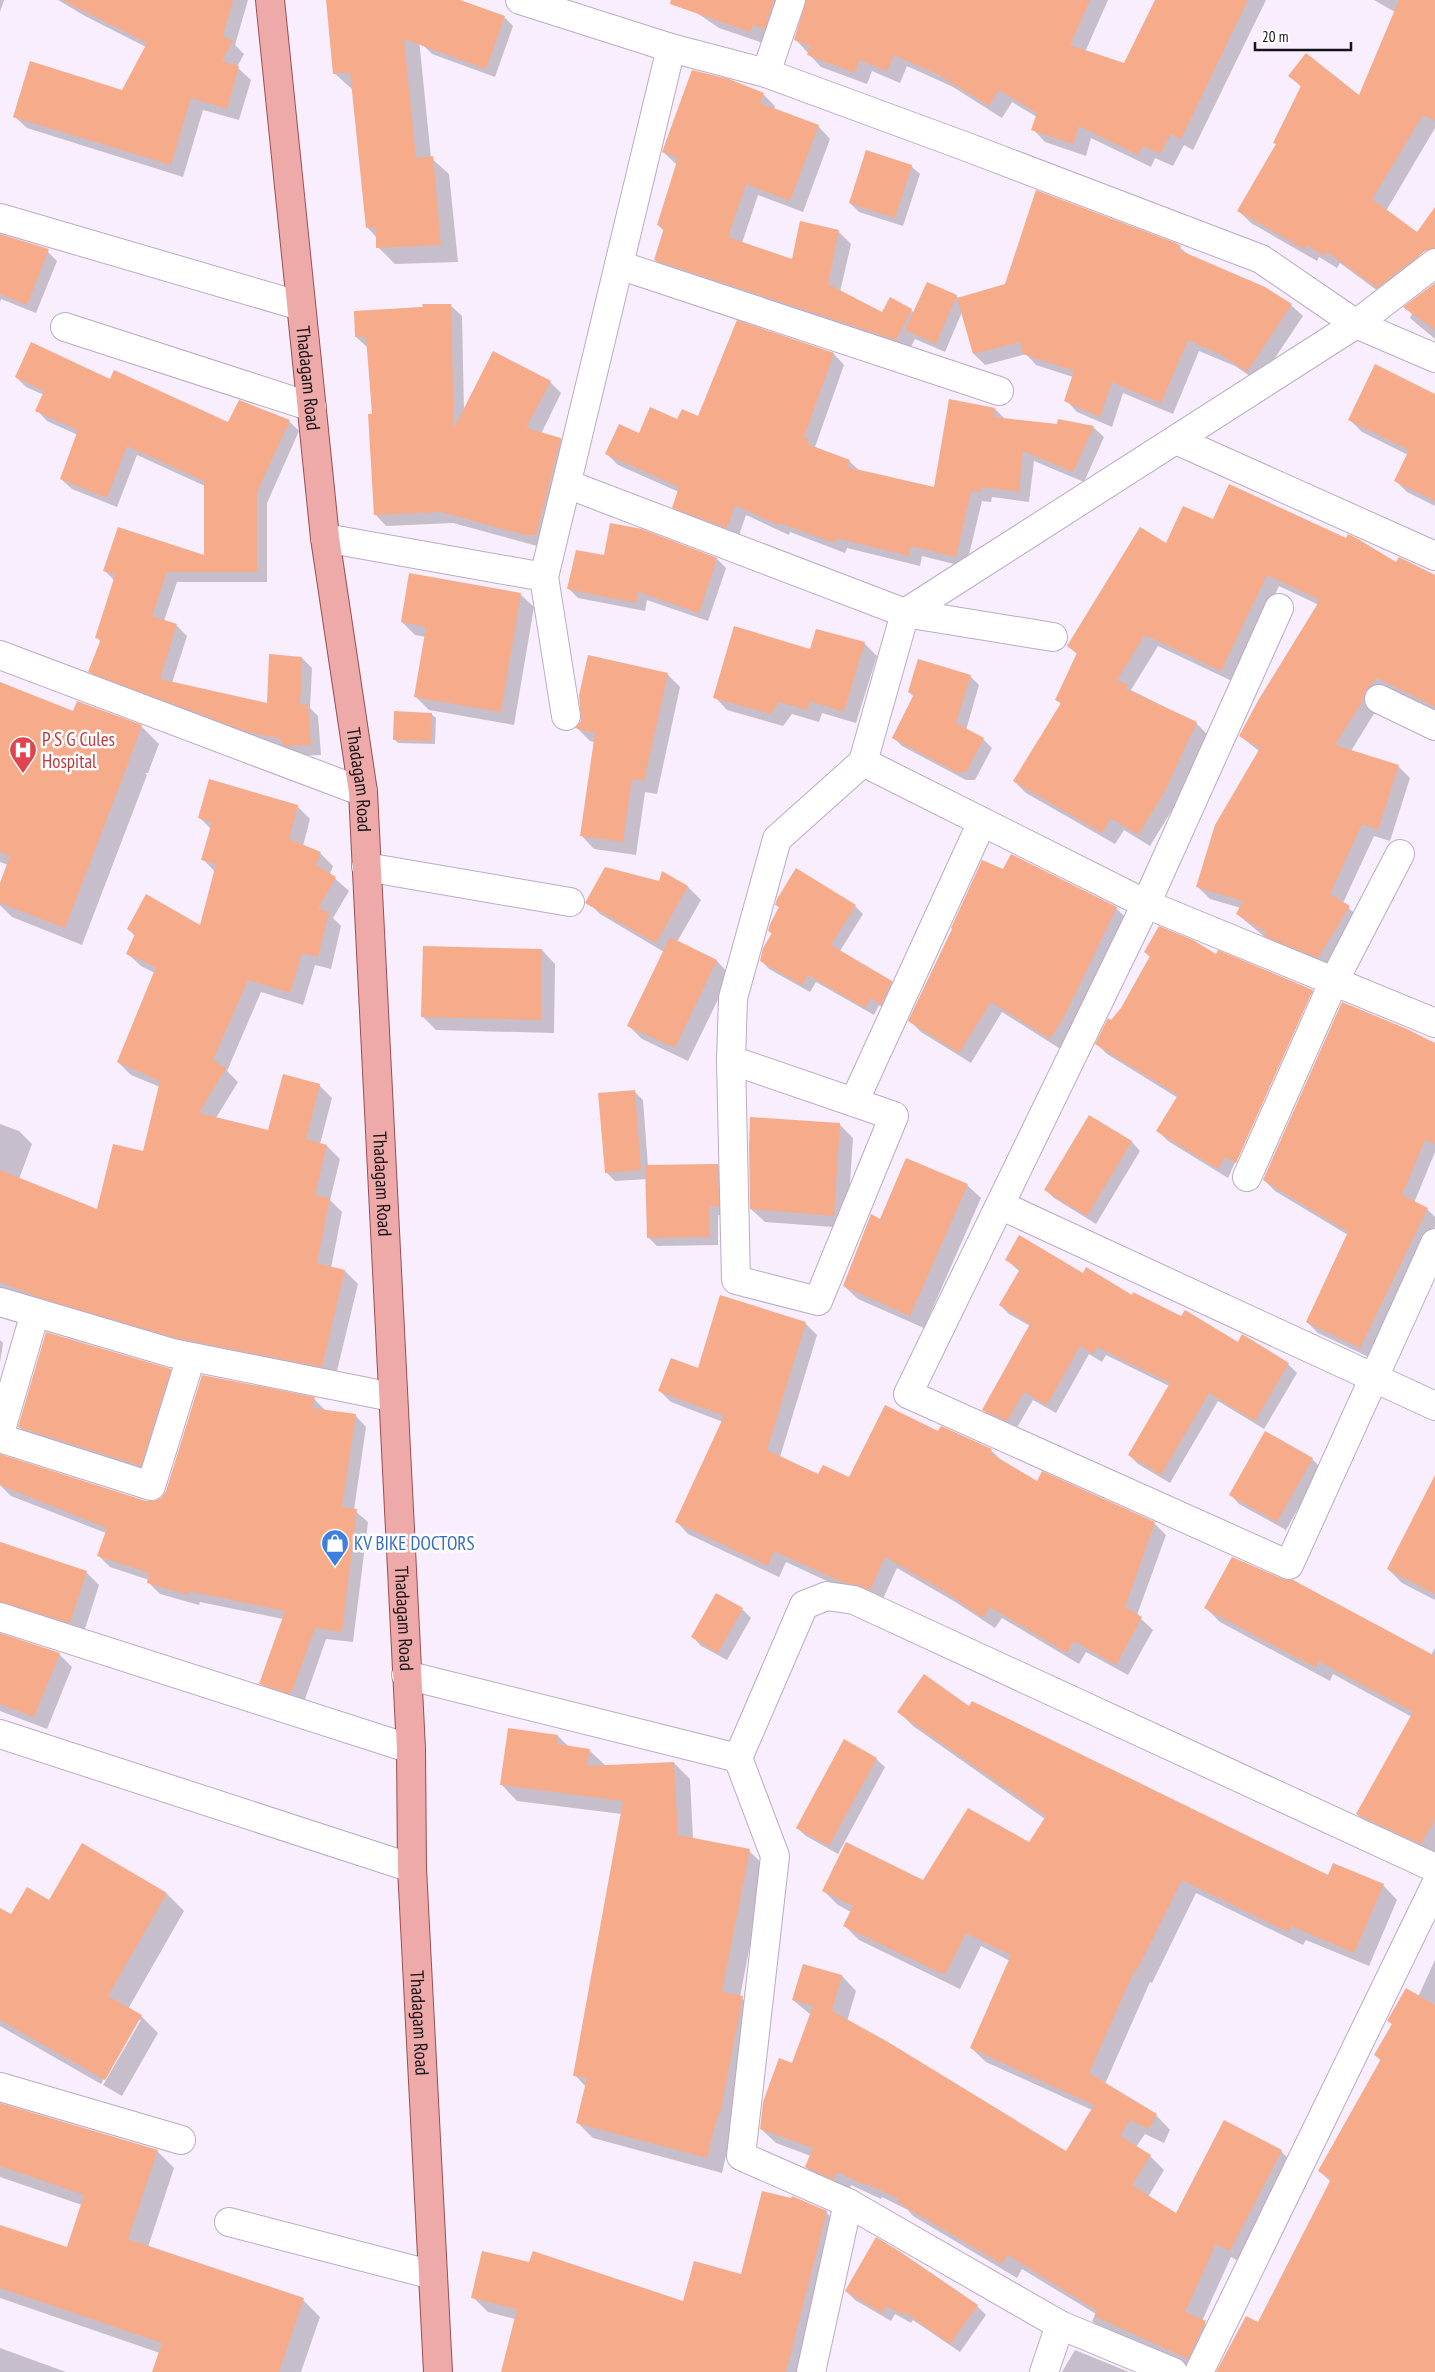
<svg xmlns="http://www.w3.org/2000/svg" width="1435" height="2372" font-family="'PT Sans Narrow',sans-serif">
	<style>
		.shadow { fill: #0003 }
		.building { fill: #f6ac8a }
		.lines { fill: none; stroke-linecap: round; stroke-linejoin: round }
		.minor-casing { stroke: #bcabc4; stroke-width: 30 }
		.major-casing { stroke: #9b4e51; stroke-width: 30 }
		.minor { stroke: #fff; stroke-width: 28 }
		.major { stroke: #eea9a9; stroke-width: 28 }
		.labels { text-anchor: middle; stroke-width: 5; stroke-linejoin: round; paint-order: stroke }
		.street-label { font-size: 19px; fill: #161018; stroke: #fff }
		.health-label { font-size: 19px; fill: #be3a42; stroke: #fff; text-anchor: start }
		.shop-label { font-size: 19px; fill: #366cbe; stroke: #fff; text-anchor: start }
	</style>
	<rect width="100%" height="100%" fill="#f8eefd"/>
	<g class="shadow">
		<polygon points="0,0 4,0 0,12"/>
		<polygon points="58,0 248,0 235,45 244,54 237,67 251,80 239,120 203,110 183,177 27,128 14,116 123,91 146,47 85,16"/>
		<polygon points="327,0 415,0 431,158 449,174 458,262 395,264 378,247 377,238 367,227 353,90 334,73"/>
		<polygon points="439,0 457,0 504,17 513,26 495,77 432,54 423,45"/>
		<polygon points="678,0 795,0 763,43 719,28"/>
		<polygon points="807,0 1108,0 1085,52 1125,65 1156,0 1266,0 1193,150 1184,145 1173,166 1155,158 1151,167 1091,138 1086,156 1045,142 1033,129 1037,117 1012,102 1002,118 953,87 907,66 900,83 872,71 867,84 821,67 795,39"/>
		<polygon points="1374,0 1435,0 1435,128 1386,211 1427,244 1390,300 1340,263 1337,268 1319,257 1317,261 1251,223 1239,211 1277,145 1301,87 1290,75 1360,97 1395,12"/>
		<polygon points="763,94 775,106 774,109 818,126 830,139 803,212 758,195 742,243 793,260 838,231 851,244 840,292 882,314 911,310 914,313 956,296 959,298 1176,244 1190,256 1291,305 1303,316 1259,382 1235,366 1199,351 1173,414 1123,393 1112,427 1077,412 1066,400 1073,377 1036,365 1026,354 985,365 974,354 962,312 945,352 915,339 908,352 667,272 655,260 664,231 658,225 677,165 663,152"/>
		<polygon points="911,166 920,174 903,226 859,212 850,203"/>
		<polygon points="0,235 48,252 57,261 36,313 1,299 0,303"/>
		<polygon points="1435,284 1435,339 1410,318 1412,314 1405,307"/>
		<polygon points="450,305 462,316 464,411 550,382 561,393 541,434 561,439 572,450 547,546 537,546 453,523 386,526 375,514 373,415 368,348 356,337 355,312"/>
		<polygon points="737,322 834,354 844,365 815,447 849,461 860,471 935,489 995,409 1005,419 1057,426 1093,427 1104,437 1084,482 1034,461 1029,502 992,497 991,502 982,501 966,567 922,556 920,566 847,548 845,553 790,532 789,535 746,515 738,538 685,518 674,507 679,492 618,465 607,454 640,434 678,421 699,418"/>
		<polygon points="16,377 111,380 229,424 289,421 299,431 267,503 267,582 177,582 164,621 177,626 187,636 172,683 268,704 302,658 312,668 310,708 318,716 321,755 298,756 287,748 259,742 100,682 90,671 101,642 96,637 115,581 105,571 206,557 205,486 137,455 117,507 72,489 61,479 78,435 47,421 37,410 44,395 26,387"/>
		<polygon points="1435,395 1435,506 1407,492 1395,480 1408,455 1362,432 1350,420"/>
		<polygon points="1214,521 1396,564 1435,577 1435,712 1375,712 1351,751 1398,766 1410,778 1390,841 1374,836 1343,903 1361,919 1330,969 1277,947 1237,914 1241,908 1210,899 1198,887 1259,751 1240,736 1319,605 1279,586 1234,682 1158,646 1131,690 1196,723 1208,735 1175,805 1150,846 1124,830 1115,844 1026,793 1014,781 1061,704 1057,700 1078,655 1068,646 1167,545"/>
		<polygon points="642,531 717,559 726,568 708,621 647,600 645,611 578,598 569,589 605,556"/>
		<polygon points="520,594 534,607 514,725 429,710 416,697 426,637 415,635 402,622"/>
		<polygon points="864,643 877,656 856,723 822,713 819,722 792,714 783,726 727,710 715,697 811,651"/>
		<polygon points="667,674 680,687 657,794 645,792 636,855 594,849 581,835 594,742 590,741 577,728"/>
		<polygon points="970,676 979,685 966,730 983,739 992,748 975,780 966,780 902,746 893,737 914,697 909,692"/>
		<polygon points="0,683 74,712 78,702 142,727 159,744 148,773 145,773 147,775 82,945 12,917 0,905 0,886 8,865 0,862"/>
		<polygon points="431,714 436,718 435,744 398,743 394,739"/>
		<polygon points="297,806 310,819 303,846 320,853 333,866 330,874 349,891 333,918 341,926 331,969 315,965 303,1005 261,992 227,1071 238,1082 216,1118 269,1132 319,1085 332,1098 320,1144 327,1146 340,1159 330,1200 342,1212 331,1268 345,1271 358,1284 335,1379 190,1350 0,1292 0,1124 19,1131 32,1144 19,1179 98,1210 144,1153 160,1087 131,1075 118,1062 155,973 141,966 128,954 135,936 128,929 201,927 215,872 203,859 211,829 199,817"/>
		<polygon points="1004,871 1116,908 1127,919 1062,1050 1002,1012 971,1063 921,1032 910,1021"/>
		<polygon points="663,873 688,887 701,900 677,942 717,961 730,975 688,1061 642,1039 628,1025 664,952 600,914 587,901 660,883"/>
		<polygon points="776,904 855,906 863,914 840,951 892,982 900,990 890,1012 879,1005 874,1015 816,982 810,992 769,969 761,960 772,934 769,931 780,908"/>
		<polygon points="542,950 555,964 554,1033 436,1030 422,1016"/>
		<polygon points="1145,952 1312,991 1322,1001 1246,1172 1236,1166 1313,994 1310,994 1228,1178 1168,1141 1158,1131 1178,1098 1107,1054 1097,1044 1122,1008 1151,958"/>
		<polygon points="1435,1043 1435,1152 1414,1203 1427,1209 1435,1217 1435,1226 1371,1358 1318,1333 1307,1322 1348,1235 1275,1191 1264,1180"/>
		<polygon points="634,1091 643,1100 648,1166 717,1165 726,1174 727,1215 718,1215 718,1245 657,1246 648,1237 647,1179 615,1181 606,1172"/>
		<polygon points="1089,1117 1132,1142 1140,1151 1096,1224 1054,1198 1045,1189"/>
		<polygon points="839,1124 853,1138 847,1228 765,1222 751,1209"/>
		<polygon points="967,1185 981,1198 924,1328 858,1299 844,1286 871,1216 880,1220"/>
		<polygon points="1006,1259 1083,1274 1238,1344 1288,1364 1297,1373 1264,1429 1218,1401 1170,1483 1138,1464 1129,1455 1169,1386 1106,1355 1102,1362 1089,1354 1056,1413 1033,1400 1016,1429 992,1418 983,1410 1030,1326 1009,1314 1000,1305 1020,1272"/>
		<polygon points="805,1323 817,1335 780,1457 819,1476 849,1478 939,1433 991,1450 1003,1462 1038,1483 1154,1523 1166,1535 1137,1615 1153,1630 1128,1675 1086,1652 1079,1664 1002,1618 995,1628 957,1603 897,1568 882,1601 855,1594 786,1562 779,1577 688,1534 677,1522 723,1422 671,1402 659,1390 699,1370"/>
		<polygon points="0,1340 3,1343 0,1362"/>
		<polygon points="170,1370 184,1383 154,1479 33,1440 19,1427"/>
		<polygon points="314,1399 325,1410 355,1415 366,1427 354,1510 368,1522 353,1642 326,1639 303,1705 272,1695 261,1683 283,1619 200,1602 199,1605 160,1594 148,1582 149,1580 110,1567 99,1556 106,1533 11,1496 0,1485 154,1503"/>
		<polygon points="1312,1459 1321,1468 1286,1530 1239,1504 1231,1495"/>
		<polygon points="1435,1511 1435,1600 1402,1583 1388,1569"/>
		<polygon points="0,1542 86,1572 99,1585 83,1635 0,1622"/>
		<polygon points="1206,1608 1431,1655 1435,1648 1435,1857 1371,1828 1357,1814 1412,1717 1333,1674 1330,1681 1220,1622"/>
		<polygon points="742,1609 751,1618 727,1660 701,1646 693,1637"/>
		<polygon points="0,1635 59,1654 72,1667 47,1729 0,1711"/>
		<polygon points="970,1708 1329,1877 1383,1885 1397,1900 1369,1966 1306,1940 1303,1945 1196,1893 1152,1983 1150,1982 1105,2084 1156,2115 1170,2130 1164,2143 1145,2134 1136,2147 1150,2156 1164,2170 1148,2197 1177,2215 1281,2151 1295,2166 1244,2264 1231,2257 1202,2321 1220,2337 1195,2372 1107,2335 1092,2321 1096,2314 1022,2269 1017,2278 913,2216 908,2210 882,2197 881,2199 851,2185 849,2193 821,2181 806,2167 811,2156 776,2143 761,2129 793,2064 811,2015 793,2000 803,1965 842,1976 856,1991 847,2021 1066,2152 1092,2110 986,2062 971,2048 1010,1961 981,1946 960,1989 859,1940 845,1926 851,1912 838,1905 824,1891 924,1881 1030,1844 1045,1819 913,1726 899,1712"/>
		<polygon points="558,1736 569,1747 589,1750 606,1766 674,1763 690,1779 693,1839 749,1851 765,1866 740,1997 758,2013 722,2173 593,2138 577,2122 586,2087 575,2075 622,1814 517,1801 502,1785"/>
		<polygon points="876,1759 885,1767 838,1854 806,1836 797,1828"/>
		<polygon points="167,1894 184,1911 128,2009 141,2016 158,2033 122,2096 103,2085 141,2020 138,2020 101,2084 0,2026 0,1910 12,1916 50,1902"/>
		<polygon points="1435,1960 1435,2372 1216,2372 1258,2324 1331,2182 1319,2171 1381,2061 1375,2055 1418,1997"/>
		<polygon points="0,2105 157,2151 174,2168 148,2247 303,2300 320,2317 301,2372 154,2372 160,2353 0,2298 0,2226 67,2249 82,2205 0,2177"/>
		<polygon points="826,2212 841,2227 804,2372 502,2372 515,2319 488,2312 473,2297 683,2303 742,2275"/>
		<polygon points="846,2291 977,2306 986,2315 960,2352 913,2320 911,2323 895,2314 891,2321 855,2300"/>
		<polygon points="0,2348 66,2372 0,2372"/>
		<polygon points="1075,2350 1129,2372 1062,2372"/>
	</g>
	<g class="building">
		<polygon points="62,0 233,0 223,36 233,41 222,61 239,66 227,109 191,98 171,165 13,117 30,61 122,90 147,43"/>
		<polygon points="326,0 460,0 505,16 486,69 404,39 416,158 433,156 441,245 376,248 376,227 366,228 350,72 333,74"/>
		<polygon points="671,0 774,0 765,29 753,25 750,32 670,4"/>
		<polygon points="806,0 1090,0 1070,45 1124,63 1155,0 1248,0 1181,139 1171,134 1160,154 1143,146 1138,155 1079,126 1073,144 1031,130 1037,113 999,90 989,106 939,75 894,55 887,71 859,60 855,73 807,55 810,46 794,40"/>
		<polygon points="1399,0 1435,0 1435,121 1423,115 1372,199 1417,232 1435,207 1435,248 1425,251 1377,288 1327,252 1324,256 1307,245 1304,249 1237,211 1276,144 1273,143 1301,86 1288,76 1306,53 1359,95"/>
		<polygon points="692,70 729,79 764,93 760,103 819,125 790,201 746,184 728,237 792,259 800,221 839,230 828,284 882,312 890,297 912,309 896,340 654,260 664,228 657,225 678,158 662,152"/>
		<polygon points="866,150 912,165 895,218 849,203"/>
		<polygon points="1036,190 1176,243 1181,246 1179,250 1265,287 1292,304 1247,372 1222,355 1188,340 1161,403 1112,382 1100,417 1064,401 1074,371 1023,354 1020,342 973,354 957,298 1005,284"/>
		<polygon points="0,234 49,249 27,305 0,294"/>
		<polygon points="927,282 957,295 936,344 905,330"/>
		<polygon points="1435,283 1435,330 1403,307"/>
		<polygon points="422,304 451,304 454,428 493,351 551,381 526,428 561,438 536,535 525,535 441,512 374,515 368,414 372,414 366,337 355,337 354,311 423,307"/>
		<polygon points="737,320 834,353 804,437 809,439 807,444 850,460 847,467 934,487 949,399 995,408 994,417 1057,424 1058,419 1094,426 1073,472 1023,451 1019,492 981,487 981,492 971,491 956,557 911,546 909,556 836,538 835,543 779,523 778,525 735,505 727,528 672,508 679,487 605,454 619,424 639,433 650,407 677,419 682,409 698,416"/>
		<polygon points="31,342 110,379 114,370 228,422 239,400 290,420 257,492 257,572 167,572 152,616 177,624 160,679 267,703 269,654 302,657 300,705 308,704 311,745 286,746 282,745 282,739 248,732 88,672 101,639 95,638 115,575 103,571 118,527 204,555 204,481 127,446 107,498 60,479 78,430 35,411 44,391 15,377"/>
		<polygon points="1375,364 1435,394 1435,501 1394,481 1409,450 1348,420"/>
		<polygon points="1229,484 1346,538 1348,534 1358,539 1396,562 1399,557 1435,575 1435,707 1377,678 1365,692 1363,700 1335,745 1399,765 1378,830 1362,824 1330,894 1350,906 1318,958 1264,936 1266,932 1236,914 1243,901 1196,887 1215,825 1260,748 1239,736 1259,699 1320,600 1267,575 1221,671 1145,635 1117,680 1128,685 1126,689 1197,722 1164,793 1138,835 1111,818 1102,833 1013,781 1061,703 1055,700 1077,653 1067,646 1140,527 1166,543 1183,506 1213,519"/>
		<polygon points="610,523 642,529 717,558 699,613 638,592 636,603 567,589 576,550 604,555"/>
		<polygon points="409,573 521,593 501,712 414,697 426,627 401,622"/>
		<polygon points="734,626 810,649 816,629 865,642 844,712 810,701 807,710 779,702 771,714 713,698"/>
		<polygon points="588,655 668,673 644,781 632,779 623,842 580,836 595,733 575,728 581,721 579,695"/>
		<polygon points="918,659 971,675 956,723 984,738 966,772 956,772 892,738 914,694 908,692"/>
		<polygon points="0,682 73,711 77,701 142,725 131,755 128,756 131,756 65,928 0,903 0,883 10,856 0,852"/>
		<polygon points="394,711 432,713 431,741 393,740"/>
		<polygon points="209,779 298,805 289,839 321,852 316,865 336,877 318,909 329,912 318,957 302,953 290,993 248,980 213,1060 226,1068 199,1113 268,1130 283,1074 320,1084 306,1139 327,1145 315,1195 330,1198 317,1263 345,1270 322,1367 176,1338 43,1299 0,1282 0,1170 97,1209 113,1144 143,1151 160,1081 117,1062 156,967 126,954 135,934 127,929 146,894 200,925 216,864 201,860 212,822 198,818"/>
		<polygon points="1011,854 1117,907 1064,1017 1050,1039 991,1002 959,1053 908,1021 952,929 951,928 982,860 1003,869"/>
		<polygon points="605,867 659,881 662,871 688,886 656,943 585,903"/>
		<polygon points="796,868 856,905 831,945 892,981 881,1005 871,998 865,1008 808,975 802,985 760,961 763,948 772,933 768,931 770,924 779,907 775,905 777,899"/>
		<polygon points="1159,926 1193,940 1216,954 1218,950 1313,990 1236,1163 1225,1157 1218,1169 1156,1131 1178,1095 1095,1044 1108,1018 1111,1020 1121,1008 1150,956 1144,952"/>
		<polygon points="670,937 717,960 675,1048 627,1026"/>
		<polygon points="423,946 542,949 541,1020 421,1017"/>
		<polygon points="1342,1002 1407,1029 1435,1043 1435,1144 1425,1140 1402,1195 1428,1208 1360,1348 1306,1322 1348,1232 1263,1180"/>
		<polygon points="635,1090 641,1170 605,1173 598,1093"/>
		<polygon points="1089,1115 1132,1141 1087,1216 1044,1190"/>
		<polygon points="750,1117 840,1123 834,1216 750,1209 749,1146"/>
		<polygon points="906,1158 968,1184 910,1316 843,1286 871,1214 880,1219"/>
		<polygon points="718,1164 719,1207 710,1206 710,1237 647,1238 645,1165"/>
		<polygon points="1019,1235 1083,1273 1086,1267 1132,1295 1133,1292 1181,1316 1185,1310 1238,1342 1242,1334 1289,1363 1255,1421 1209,1393 1161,1475 1128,1455 1170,1383 1097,1347 1093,1354 1080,1346 1047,1405 1024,1392 1007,1421 982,1410 1030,1324 999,1305 1020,1269 1005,1260"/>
		<polygon points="720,1295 806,1322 767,1450 818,1474 823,1465 849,1477 885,1405 938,1431 941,1426 992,1449 990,1453 1037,1481 1042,1471 1155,1522 1125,1607 1142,1617 1116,1665 1074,1641 1067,1653 990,1607 983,1618 944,1591 885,1557 870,1590 857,1585 842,1582 774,1551 768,1566 675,1522 724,1416 658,1391 671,1358 698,1368"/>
		<polygon points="46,1332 171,1369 141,1466 18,1427"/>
		<polygon points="202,1375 315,1397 312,1408 356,1414 342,1507 357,1509 342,1632 315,1628 291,1694 259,1684 285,1611 189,1591 188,1595 147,1583 149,1573 97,1556 107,1528 0,1485 0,1454 146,1501 154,1501 161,1498 166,1491"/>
		<polygon points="1265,1431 1313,1458 1277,1522 1229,1495"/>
		<polygon points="1435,1475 1435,1594 1387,1569"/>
		<polygon points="0,1542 87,1571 70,1623 0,1602"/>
		<polygon points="1232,1557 1283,1579 1293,1580 1435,1656 1435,1819 1421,1844 1356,1814 1413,1712 1318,1661 1316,1668 1204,1608"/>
		<polygon points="716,1593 743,1608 718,1653 691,1637"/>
		<polygon points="0,1633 60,1653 34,1717 0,1704"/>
		<polygon points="924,1674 969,1706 972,1701 1328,1875 1333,1863 1384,1884 1354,1953 1291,1926 1288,1932 1182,1880 1137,1970 1135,1969 1089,2073 1157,2114 1149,2129 1130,2120 1120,2136 1151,2155 1132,2185 1176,2213 1224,2120 1282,2150 1230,2251 1216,2244 1185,2312 1206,2321 1188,2359 1094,2316 1097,2311 1008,2255 1002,2264 897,2202 899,2199 867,2184 866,2185 836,2172 834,2180 805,2167 813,2148 760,2129 763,2102 779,2058 792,2063 813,2006 792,2000 803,1964 842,1975 832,2011 888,2042 1066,2151 1094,2105 970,2048 1011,1955 966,1933 945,1975 843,1926 853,1906 822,1891 846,1842 923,1880 968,1808 1029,1842 1046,1816 897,1712"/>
		<polygon points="508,1728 558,1735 557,1744 590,1749 587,1766 674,1762 678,1835 750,1849 722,1992 743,1996 720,2115 718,2114 707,2158 576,2123 587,2078 573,2076 623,1801 500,1785"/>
		<polygon points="844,1739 877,1758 829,1846 796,1828"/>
		<polygon points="82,1843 167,1893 108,1996 142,2015 105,2080 0,2020 0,1908 11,1914 27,1887 49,1900"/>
		<polygon points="1406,1988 1435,2005 1435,2372 1216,2372 1246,2316 1258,2322 1331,2179 1318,2171 1381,2059 1374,2055 1392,2024 1387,2021"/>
		<polygon points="0,2103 158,2150 128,2239 304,2298 279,2372 152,2372 162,2343 0,2288 0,2225 67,2247 84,2195 0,2166"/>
		<polygon points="762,2191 791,2198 792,2196 827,2211 786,2372 501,2372 517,2309 471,2298 482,2251 529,2262 533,2251 683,2301 694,2261 741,2274"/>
		<polygon points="876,2237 899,2251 978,2305 950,2344 904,2312 902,2315 886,2306 882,2313 845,2291"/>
	</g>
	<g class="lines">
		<g class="minor-casing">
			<g id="minor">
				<polyline points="520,0 671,48"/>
				<polyline points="766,73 791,0"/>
				<polyline points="0,218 301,306"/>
				<polyline points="619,265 999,391"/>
				<polyline points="65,327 312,407"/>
				<polyline points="1176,440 1435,556"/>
				<polyline points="567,484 905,613 863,762 1146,904 908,1394 1289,1565 1435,1243"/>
				<polyline points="325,538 544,577 671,48 766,73 967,147 1261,259 1356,324 1435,263"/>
				<polyline points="544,577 566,716"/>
				<polyline points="1279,608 1146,904 1435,1023"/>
				<polyline points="905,613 1356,324 1435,358"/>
				<polyline points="905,613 1053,637"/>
				<polyline points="0,655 363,792"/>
				<polyline points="1379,699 1435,726"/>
				<polyline points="366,867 570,902"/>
				<polyline points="731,1060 736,1280 818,1301 894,1116 731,1060 733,998 777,839 863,762"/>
				<polyline points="854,1102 982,822"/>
				<polyline points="1247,1177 1334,981 1400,854"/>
				<polyline points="1000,1205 1435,1406"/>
				<polyline points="0,1302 172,1353 392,1397"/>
				<polyline points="0,1433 35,1313"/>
				<polyline points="0,1438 151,1486 191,1357"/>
				<polyline points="0,1617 411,1749"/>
				<polyline points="406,1675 738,1758 775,1856 741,2156 848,2203 1060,2325 1173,2372"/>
				<polyline points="0,1734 412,1868"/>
				<polyline points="738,1758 804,1605 827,1596 854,1600 1435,1868"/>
				<polyline points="0,2087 181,2140"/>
				<polyline points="229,2222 433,2275"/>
				<polyline points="811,2372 848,2203"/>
				<polyline points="1044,2372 1060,2325"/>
				<polyline points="1199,2372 1435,1886"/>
			</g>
		</g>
		<g class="major-casing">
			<g id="major">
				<path id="s1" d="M 270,0 L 325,538 L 363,792 L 411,1749 L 412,1868 L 438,2372"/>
			</g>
		</g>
		<use href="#minor" class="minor"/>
		<use href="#major" class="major"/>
	</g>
	<defs>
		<g id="hospital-pin" transform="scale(1.4375)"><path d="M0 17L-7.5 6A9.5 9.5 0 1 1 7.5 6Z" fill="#e0444e" stroke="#fff"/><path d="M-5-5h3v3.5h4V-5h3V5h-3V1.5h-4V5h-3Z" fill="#fff"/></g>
		<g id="shop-pin" transform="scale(1.4375)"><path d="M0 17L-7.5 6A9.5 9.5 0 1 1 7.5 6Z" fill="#3f7fe0" stroke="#fff"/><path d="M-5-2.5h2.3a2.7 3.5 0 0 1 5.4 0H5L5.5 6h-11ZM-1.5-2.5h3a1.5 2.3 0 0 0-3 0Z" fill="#fff"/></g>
	</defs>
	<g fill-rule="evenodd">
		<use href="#hospital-pin" x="23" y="750"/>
		<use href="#shop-pin" x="335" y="1543"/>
	</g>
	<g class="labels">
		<g class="street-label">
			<text dy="7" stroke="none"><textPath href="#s1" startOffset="380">Thadagam Road</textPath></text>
			<text dy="7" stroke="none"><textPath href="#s1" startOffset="785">Thadagam Road</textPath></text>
			<text dy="7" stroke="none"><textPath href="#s1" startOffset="1190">Thadagam Road</textPath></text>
			<text dy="7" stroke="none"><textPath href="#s1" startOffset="1625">Thadagam Road</textPath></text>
			<text dy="7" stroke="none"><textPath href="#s1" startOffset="2030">Thadagam Road</textPath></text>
		</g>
		<g class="health-label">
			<text x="42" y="746">P S G Cules<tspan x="42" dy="22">Hospital</tspan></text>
		</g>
		<g class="shop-label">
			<text x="354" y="1550">KV BIKE DOCTORS</text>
		</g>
	</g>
	<path d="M1255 42v8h96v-8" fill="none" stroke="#161018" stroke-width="2.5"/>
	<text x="1262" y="42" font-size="15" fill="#161018" stroke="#ffffff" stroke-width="4" paint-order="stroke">20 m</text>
</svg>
